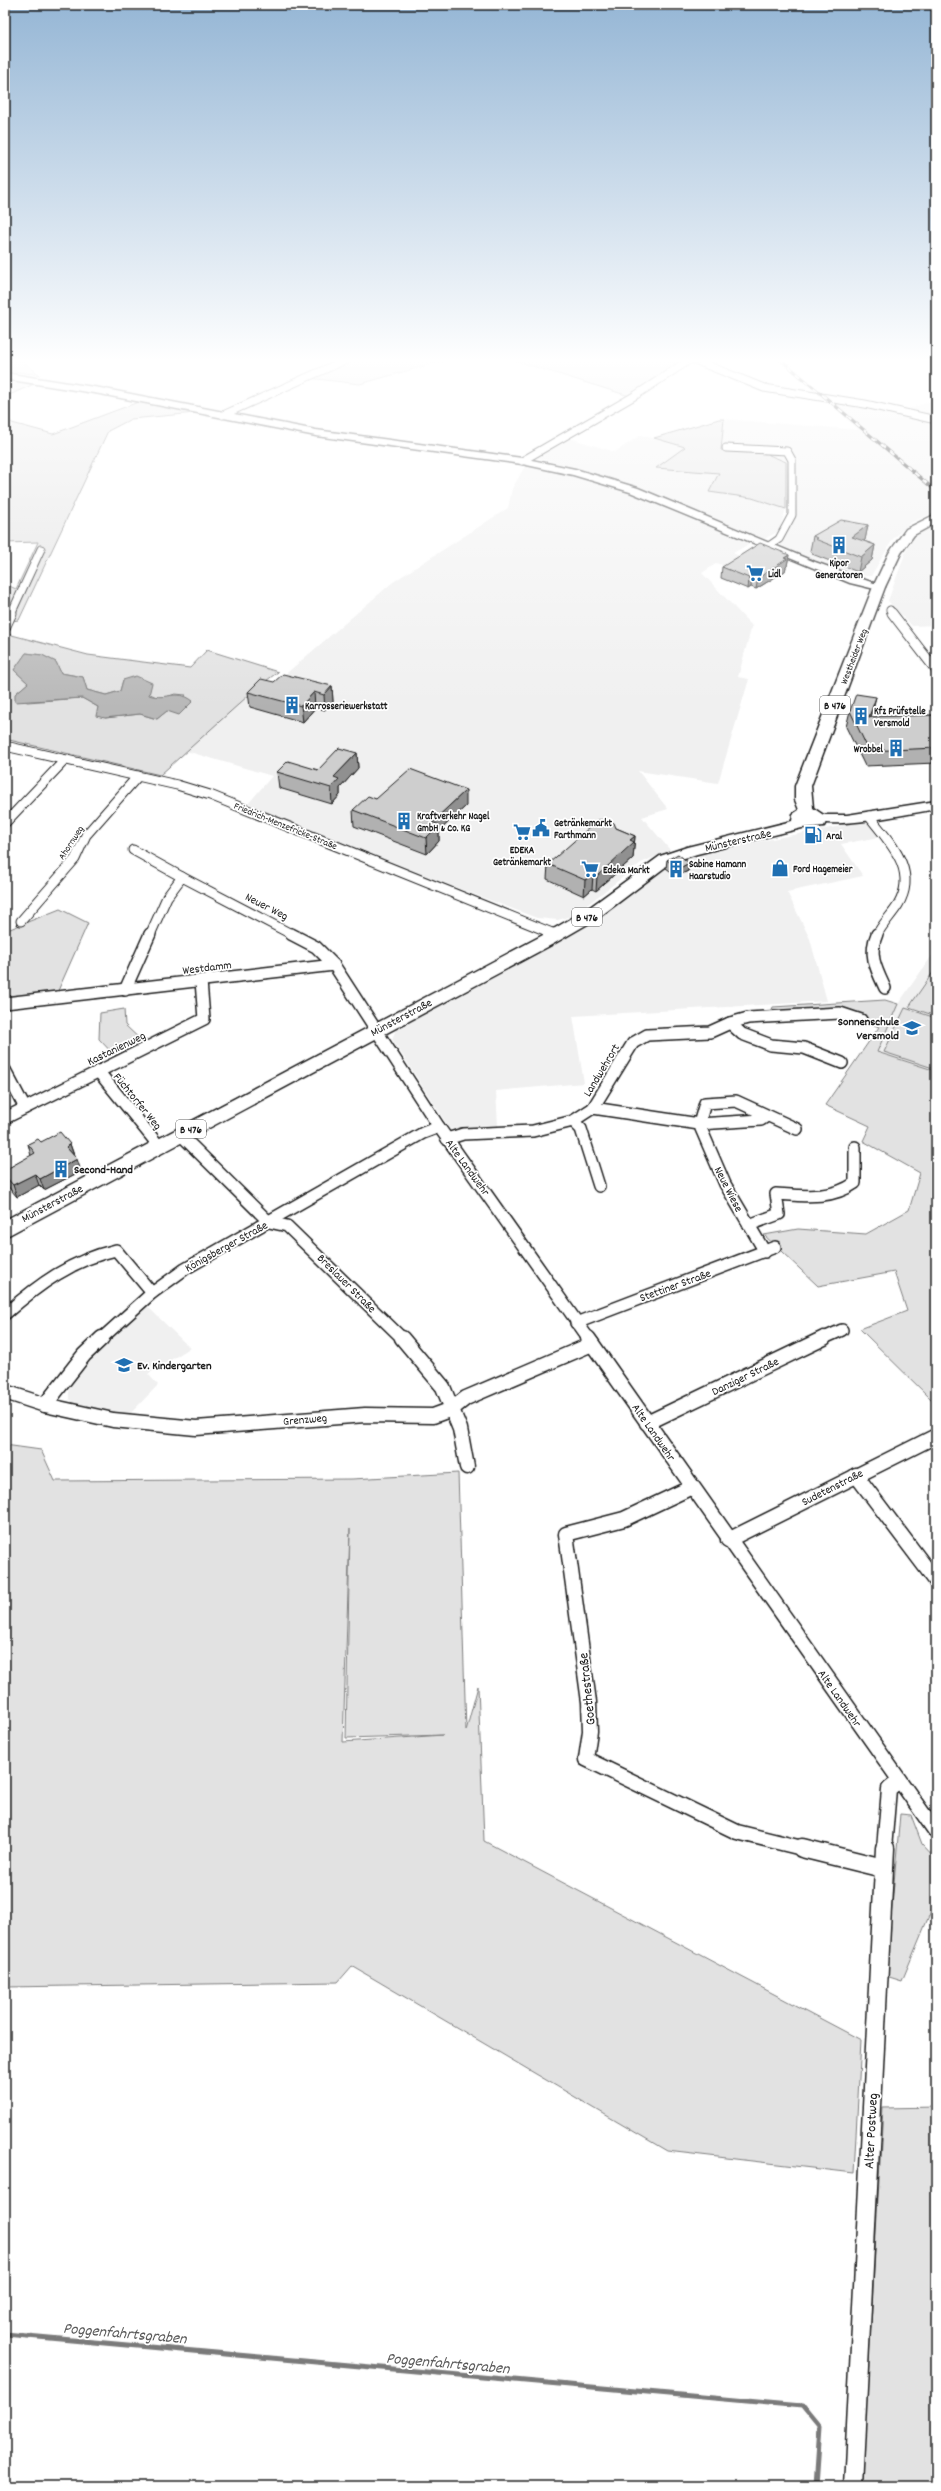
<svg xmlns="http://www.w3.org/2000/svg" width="941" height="2491" font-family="Dekko,sans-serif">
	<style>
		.built { fill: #f0f0f0 }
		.green { fill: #e2e2e2; stroke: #7f7f7f; fill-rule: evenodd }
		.water { fill: #b8b8b8; stroke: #7a7a7a }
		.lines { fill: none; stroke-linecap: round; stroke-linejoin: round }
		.stream-far2 { stroke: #7a7a7a; stroke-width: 2 }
		.stream-far1 { stroke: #7a7a7a; stroke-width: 4 }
		.stream { stroke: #7a7a7a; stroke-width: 5 }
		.street-far4-casing { stroke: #1c1c1c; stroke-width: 9 }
		.street-far3-casing { stroke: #1c1c1c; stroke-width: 11 }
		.street-far2-casing { stroke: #1c1c1c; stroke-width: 14 }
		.street-far1-casing { stroke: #1c1c1c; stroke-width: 17 }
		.street-casing { stroke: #1c1c1c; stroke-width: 21 }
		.secondary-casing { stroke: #1c1c1c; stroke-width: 3 }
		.primary-casing { stroke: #1c1c1c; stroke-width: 3 }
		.street-far4 { stroke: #fff; stroke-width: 7 }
		.street-far3 { stroke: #fff; stroke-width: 9 }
		.street-far2 { stroke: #fff; stroke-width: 11 }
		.street-far1 { stroke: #fff; stroke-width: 14 }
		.street { stroke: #fff; stroke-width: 18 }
		.secondary { fill: #fff; fill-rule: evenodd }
		.primary { fill: #fff; fill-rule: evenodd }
		.rail-casing { stroke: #1c1c1c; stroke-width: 3 }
		.rail { stroke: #fff; stroke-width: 2; stroke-dasharray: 5.5; stroke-linecap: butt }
		.wall { fill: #b1b1b1; stroke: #1c1c1c }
		.shaded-wall { fill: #909090; stroke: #1c1c1c }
		.building { fill: #cecece; stroke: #1c1c1c }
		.labels { text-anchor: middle; stroke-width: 3.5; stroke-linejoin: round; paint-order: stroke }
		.far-poi-label { font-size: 10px; font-weight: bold; fill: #1c1c1c; stroke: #fff; text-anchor: start }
		.far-street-label { font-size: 10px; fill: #1c1c1c; stroke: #fff }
		.shield { fill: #fff; stroke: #606060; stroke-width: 1 }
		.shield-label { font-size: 11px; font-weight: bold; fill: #1c1c1c }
		.street-label { font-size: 12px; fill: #1c1c1c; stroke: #fff }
		.poi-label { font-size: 12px; font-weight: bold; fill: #1c1c1c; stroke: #fff; text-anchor: start }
		.near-street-label { font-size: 14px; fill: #1c1c1c; stroke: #fff }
		.near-water-label { font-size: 16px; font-style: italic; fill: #5a5a5a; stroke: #fff }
	</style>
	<rect width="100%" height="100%" fill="#fff"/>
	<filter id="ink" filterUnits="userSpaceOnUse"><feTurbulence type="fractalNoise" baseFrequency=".025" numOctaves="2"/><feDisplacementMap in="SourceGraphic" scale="8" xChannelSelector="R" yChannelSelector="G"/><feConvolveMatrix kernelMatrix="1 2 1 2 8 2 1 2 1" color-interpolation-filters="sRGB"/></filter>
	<g filter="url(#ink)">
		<g class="built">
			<polygon points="825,399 907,410 936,399 936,512 910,523 893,539 871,576 851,576 780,545 795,516 796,508 795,478 786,477 786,462 768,455 769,453 721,450 724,419 859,430"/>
			<polygon points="641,435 686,447 656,468 719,473 710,492 752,498 786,509 779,531 764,539 657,494 587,471 534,457 570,438 615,452"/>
			<polygon points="525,466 572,475 635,494 751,543 733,553 739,556 724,566 717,563 702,573 752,626 738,677 749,679 718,783 638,771 668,809 642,817 670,850 641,863 574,915 558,920 537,918 452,886 248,804 272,776 186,751 253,692 267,690 393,582 508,508 512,489"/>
			<polygon points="936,523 936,625 912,626 888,601 906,551 915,537"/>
			<polygon points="868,821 880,837 841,844 863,876 787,892 810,939 827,1001 573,1016 584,1083 496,1091 498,1126 450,1129 392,1039 397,1027 559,941 595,918 662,868 696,853"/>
			<polygon points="936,950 936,1071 877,1052 898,1004"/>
			<polygon points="147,1306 190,1348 148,1374 158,1385 128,1416 79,1409 69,1399 69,1385 93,1355"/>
		</g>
		<g class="green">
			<polygon points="5,359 19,359 40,375 5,370"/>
			<polygon points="341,359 449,359 360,384 299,377"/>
			<polygon points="510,359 664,359 679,365 629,396"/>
			<polygon points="5,379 34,384 5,397"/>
			<polygon points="141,401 195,413 131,419 108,431 19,620 5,622 5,584 16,589 38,542 5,543 5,415 12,423 53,434"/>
			<polygon points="719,419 724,419 721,450 769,453 769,455 786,462 786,509 752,498 709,492 719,473 656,468 685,447 654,438"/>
			<path d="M 8,634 L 88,655 L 190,668 L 207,650 L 278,672 L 259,686 L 160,775 L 5,739 L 5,637 ZM 26,653 L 42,655 L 56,662 L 61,673 L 83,677 L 87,690 L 106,695 L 120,691 L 123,680 L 160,699 L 175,694 L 186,695 L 157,719 L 140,714 L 105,718 L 98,707 L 82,698 L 27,702 L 15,694 L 28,683 L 14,670 Z"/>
			<polygon points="60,909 88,923 57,993 5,997 5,931"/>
			<polygon points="936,968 936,1016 909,1007"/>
			<polygon points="885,1000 898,1004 877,1052 936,1071 936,1404 860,1329 907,1311 894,1272 818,1286 764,1235 798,1229 866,1234 909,1210 920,1173 863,1141 870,1126 825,1105 879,1027 841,1012 770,1015 773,1007"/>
			<polygon points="905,1008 936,1018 936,1069 884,1052"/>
			<polygon points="124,1009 125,1025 144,1043 115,1056 99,1039 100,1013"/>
			<path d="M 5,1445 L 41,1450 L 55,1481 L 352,1479 L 458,1473 L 466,1731 L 478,1686 L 484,1841 L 861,2040 L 854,2173 L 667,2151 L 352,1966 L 338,1982 L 5,1987 ZM 350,1529 L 346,1738 L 443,1735 L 343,1742 Z"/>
			<polygon points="900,1814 911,1815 922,1844 936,1859 936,1899 902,1981 886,1976"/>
			<polygon points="936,2107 936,2486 862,2486 883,2108"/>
		</g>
		<path class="water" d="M 26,653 L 42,655 L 56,662 L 61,673 L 83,677 L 87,690 L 106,695 L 120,691 L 123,680 L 136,676 L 152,683 L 149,695 C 167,701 176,688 193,701 L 179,715 L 167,711 L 157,719 L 140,714 L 105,718 L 96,716 L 98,707 L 82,698 L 15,702 L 15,694 L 28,683 L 14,670 Z"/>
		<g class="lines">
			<polyline class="stream-far2" points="480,452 494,454"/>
			<polyline class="stream-far1" points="5,1691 5,1697"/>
			<polyline class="stream" points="5,2334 802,2406 820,2428 816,2486"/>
			<g class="street-far4-casing">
				<g id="street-far4">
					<polyline points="692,359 764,388 865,404 936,420"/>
					<polyline points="223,415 348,359"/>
					<polyline points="726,448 787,451 792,460 792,515 779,539 769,546"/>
					<polyline points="522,461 636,395 691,359"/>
					<polyline points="890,610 893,614"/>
					<polyline points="11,614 41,549"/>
				</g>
			</g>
			<g class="street-far3-casing">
				<g id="street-far3">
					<polyline points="892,613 936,670"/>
					<polyline points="5,628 12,613"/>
					<polyline points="5,746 177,785 210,795 557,935"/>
					<path d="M 869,816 C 889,842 919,870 898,905 C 892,915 882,924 877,935"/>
					<polyline points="5,823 65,760"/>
					<polyline points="133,850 182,877"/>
					<polyline points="21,921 75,859 86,835 138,776"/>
					<polyline points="150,935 167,897 182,877 293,935"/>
				</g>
			</g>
			<g class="street-far2-casing">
				<g id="street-far2">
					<polyline points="291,934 316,947 334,965"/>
					<polyline points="554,934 557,935"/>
					<path d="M 877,934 C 868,954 876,969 885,988"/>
					<polyline points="125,990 150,934"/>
					<polyline points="5,1003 334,965 439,1127 589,1339"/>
					<polyline points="730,1023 748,1018 840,1013 861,1020"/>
					<polyline points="5,1070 25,1108"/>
					<polyline points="98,1071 159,1146"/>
					<polyline points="593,1108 699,1124 725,1184 765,1252"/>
					<polyline points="767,1116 761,1120 699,1124 705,1103 736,1101 797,1129"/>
					<polyline points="5,1118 204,1019 201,981"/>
					<polyline points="573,1121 581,1129 599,1186"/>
					<polyline points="181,1135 269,1222 287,1226 403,1339"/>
					<polyline points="447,1139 463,1134 533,1131 573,1121 593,1108 633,1043 647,1035 710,1032 730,1023 742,1034 771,1045 804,1048 842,1063"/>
					<path d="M 749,1225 L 779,1214 L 776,1194 C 804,1196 831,1200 855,1183 L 855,1147"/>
					<path d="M 5,1314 C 39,1284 72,1260 116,1250 L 152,1293"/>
					<polyline points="576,1323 775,1247"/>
					<polyline points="101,1339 152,1293 185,1269 423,1133 439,1127"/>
					<polyline points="822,1339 842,1330"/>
				</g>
			</g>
			<g class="street-far1-casing">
				<g id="street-far1">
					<polyline points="402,1338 443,1387 460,1429 467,1467"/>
					<polyline points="588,1338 936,1832"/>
					<polyline points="5,1392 45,1405 113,1420 196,1428 365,1415 433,1416 452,1409 466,1398 592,1344"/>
					<polyline points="45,1405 84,1355 102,1338"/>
					<polyline points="647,1423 824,1338"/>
					<polyline points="856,1475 936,1581"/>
					<polyline points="692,1487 624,1519 566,1534 589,1702 590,1731 586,1759 737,1832 806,1849"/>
					<polyline points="728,1540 936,1436"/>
					<polyline points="884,1849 889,1789 899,1781"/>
				</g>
			</g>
			<g class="street-casing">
				<g id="street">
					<polyline points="802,1848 883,1868"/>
					<polyline points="853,2486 885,1848"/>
				</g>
			</g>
			<g class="secondary-casing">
				<g id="secondary">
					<polygon points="5,373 100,388 316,430 522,458 575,469 638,488 815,562 885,587 879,590 850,583 630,492 573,475 522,464 316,436 100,394 5,379"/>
					<path d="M 936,801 L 936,809 C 918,812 823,832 814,819 L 821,815 L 847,815 Z"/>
				</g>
			</g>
			<g class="primary-casing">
				<polygon id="primary" points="936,514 936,523 914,535 901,553 885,587 811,786 813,808 828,818 824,826 802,828 697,854 672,862 598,918 555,943 5,1237 5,1220 543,935 586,910 660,856 687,847 792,821 793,814 799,810 795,800 795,786 873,587 889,553 906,529"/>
			</g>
			<use href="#street-far4" class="street-far4"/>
			<use href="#street-far3" class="street-far3"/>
			<use href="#street-far2" class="street-far2"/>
			<use href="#street-far1" class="street-far1"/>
			<use href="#street" class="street"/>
			<use href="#secondary" class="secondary"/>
			<use href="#primary" class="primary"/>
			<g class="rail-casing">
				<polyline id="rail" points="780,359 936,491"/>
			</g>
			<use href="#rail" class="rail"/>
		</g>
		<g class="wall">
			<polygon points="868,525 865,540 864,541 875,545 872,560 858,572 812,554 812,552 810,551 813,536"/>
			<polygon points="789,555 787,566 786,567 785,571 756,589 751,587 748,589 721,578 722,567"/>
			<polygon points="332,686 333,702 325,710 315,708 303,722 250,707 248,692"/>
			<polygon points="850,711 872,713 871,717 936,715 936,763 865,766 846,727"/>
			<polygon points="357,753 358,768 340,788 340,795 332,804 279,788 277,772 318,770"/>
			<polygon points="376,799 466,806 439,831 439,841 427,854 354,826 353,810"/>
			<polygon points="616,828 635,836 633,858 596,891 592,889 584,896 547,879 548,864"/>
			<polygon points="667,860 689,863 688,871 677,876 666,868"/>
			<polygon points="41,1142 70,1144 74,1155 81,1171 44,1190 39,1185 17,1197 6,1184 5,1181 5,1170 31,1156 28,1144"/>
		</g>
		<g class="shaded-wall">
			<polygon points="868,525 865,540 849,552 852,537"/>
			<polygon points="875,545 872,560 858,572 861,557"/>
			<polygon points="789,555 787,566 786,567 785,571 756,589 758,578"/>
			<polygon points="752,576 751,587 748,589 749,578"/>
			<polygon points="332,686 333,702 325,710 324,695"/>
			<polygon points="314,692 315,708 303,722 301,706"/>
			<polygon points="876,697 872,713 866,733 869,717"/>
			<polygon points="357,753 358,768 340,788 340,795 332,804 331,788 334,777"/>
			<polygon points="466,790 466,806 439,831 439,841 427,854 426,838 432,822"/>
			<polygon points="635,836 633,858 596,891 597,876 630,840"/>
			<polygon points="689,863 688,871 677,876 678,869"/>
			<polygon points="593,874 592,889 584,896 585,880"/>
			<polygon points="70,1144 74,1156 66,1147"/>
			<polygon points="77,1159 81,1171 44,1190 40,1179"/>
			<polygon points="35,1174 39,1185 17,1197 13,1185"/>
		</g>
		<g class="building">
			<polygon points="841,520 868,525 852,537 875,545 861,557 815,539 817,538 813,536"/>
			<polygon points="760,543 787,554 789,555 784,558 787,559 758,578 752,576 749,578 722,567"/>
			<polygon points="283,674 332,686 324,695 314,692 301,706 248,692 261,679 274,682"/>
			<polygon points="856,694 876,697 869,717 936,715 936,748 869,751 850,711"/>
			<polygon points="339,748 357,753 334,777 339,779 331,788 277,772 288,761 318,770"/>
			<polygon points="410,769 466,790 432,822 439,825 426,838 353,810 368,796 376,799"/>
			<polygon points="598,820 606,820 614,823 616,828 635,836 630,840 634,842 597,876 593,874 585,880 548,864"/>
			<polygon points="678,854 689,863 678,869 667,860"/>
			<polygon points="60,1132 70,1144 66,1147 77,1159 40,1179 35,1174 13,1185 5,1176 5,1170 35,1153 28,1144 38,1139 41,1142"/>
		</g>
	</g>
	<linearGradient id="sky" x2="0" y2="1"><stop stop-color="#95b6d5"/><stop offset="0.51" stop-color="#fff"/><stop offset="1" stop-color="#fff" stop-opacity="0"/></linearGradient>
	<rect width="941" height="707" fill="url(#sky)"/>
	<defs>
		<g id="building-bare" transform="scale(1.38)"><path d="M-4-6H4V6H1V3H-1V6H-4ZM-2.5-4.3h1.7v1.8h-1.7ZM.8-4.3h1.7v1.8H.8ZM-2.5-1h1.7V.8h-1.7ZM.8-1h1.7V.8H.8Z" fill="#1f6fb2" stroke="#fff" stroke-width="2.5" paint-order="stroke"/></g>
		<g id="supermarket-bare" transform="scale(1.38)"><path d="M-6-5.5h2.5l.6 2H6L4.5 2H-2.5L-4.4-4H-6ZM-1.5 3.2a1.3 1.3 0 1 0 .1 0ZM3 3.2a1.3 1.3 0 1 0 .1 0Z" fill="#1f6fb2" stroke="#fff" stroke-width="2.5" paint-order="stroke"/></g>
		<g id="civic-bare" transform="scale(1.38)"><path d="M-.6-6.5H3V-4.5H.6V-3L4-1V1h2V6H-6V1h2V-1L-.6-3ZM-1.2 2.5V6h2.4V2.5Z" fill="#1f6fb2" stroke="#fff" stroke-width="2.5" paint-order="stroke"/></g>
		<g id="fuel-bare" transform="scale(1.38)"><path d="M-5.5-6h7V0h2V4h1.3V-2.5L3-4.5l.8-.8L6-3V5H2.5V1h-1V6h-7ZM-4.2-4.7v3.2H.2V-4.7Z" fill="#1f6fb2" stroke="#fff" stroke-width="2.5" paint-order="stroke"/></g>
		<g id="shop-bare" transform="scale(1.38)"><path d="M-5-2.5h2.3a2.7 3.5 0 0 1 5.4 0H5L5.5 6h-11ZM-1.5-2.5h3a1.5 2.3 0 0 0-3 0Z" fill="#1f6fb2" stroke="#fff" stroke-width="2.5" paint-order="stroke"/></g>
		<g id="school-bare" transform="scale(1.38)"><path d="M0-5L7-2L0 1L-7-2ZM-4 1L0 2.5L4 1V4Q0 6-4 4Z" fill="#1f6fb2" stroke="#fff" stroke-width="2.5" paint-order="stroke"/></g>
	</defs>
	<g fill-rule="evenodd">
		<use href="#building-bare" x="839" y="545"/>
		<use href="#supermarket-bare" x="755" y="573"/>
		<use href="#building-bare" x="292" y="705"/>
		<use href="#building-bare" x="861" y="716"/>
		<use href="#building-bare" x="896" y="748"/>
		<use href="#building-bare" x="404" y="821"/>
		<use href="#civic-bare" x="541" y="828"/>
		<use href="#supermarket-bare" x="522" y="832"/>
		<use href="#fuel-bare" x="813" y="835"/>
		<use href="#shop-bare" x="780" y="868"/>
		<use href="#supermarket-bare" x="590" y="869"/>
		<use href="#building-bare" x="676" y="869"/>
		<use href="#school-bare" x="912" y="1028"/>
		<use href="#building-bare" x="61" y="1169"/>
		<use href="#school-bare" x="124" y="1365"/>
	</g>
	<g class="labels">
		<g class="far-poi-label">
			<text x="839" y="566" text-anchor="middle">Kipor<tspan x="839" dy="12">Generatoren</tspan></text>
			<text x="768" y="577">Lidl</text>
			<text x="305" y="709">Karrosseriewerkstatt</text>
			<text x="874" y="714">Kfz Prüfstelle<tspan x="874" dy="12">Versmold</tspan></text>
			<text x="883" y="752" text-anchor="end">Wrobbel</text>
			<text x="417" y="819">Kraftverkehr Nagel<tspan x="417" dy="12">GmbH &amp; Co. KG</tspan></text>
			<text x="554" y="826">Getränkemarkt<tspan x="554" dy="12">Farthmann</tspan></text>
			<text x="826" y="839">Aral</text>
			<text x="522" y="853" text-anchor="middle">EDEKA<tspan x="522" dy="12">Getränkemarkt</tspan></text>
			<text x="689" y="867">Sabine Hamann<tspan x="689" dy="12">Haarstudio</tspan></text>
			<text x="793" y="872">Ford Hagemeier</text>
			<text x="603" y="873">Edeka Markt</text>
		</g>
		<g class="far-street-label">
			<text transform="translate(853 656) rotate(-69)" y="4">Westheider Weg</text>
			<text transform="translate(286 825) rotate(22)" y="4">Friedrich-Menzefricke-Straße</text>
			<text transform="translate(70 842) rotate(-57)" y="4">Ahornweg</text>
		</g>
		<g class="shield">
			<rect x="820" y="696" width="30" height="18" rx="3"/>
			<rect x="572" y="908" width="30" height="18" rx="3"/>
			<rect x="176" y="1120" width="30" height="18" rx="3"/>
		</g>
		<g class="shield-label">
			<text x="835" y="709">B 476</text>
			<text x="587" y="921">B 476</text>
			<text x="191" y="1133">B 476</text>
		</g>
		<g class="street-label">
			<text transform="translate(738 840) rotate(-13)" y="4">Münsterstraße</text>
			<text transform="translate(267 906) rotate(27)" y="4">Neuer Weg</text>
			<text transform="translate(207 967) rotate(-7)" y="4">Westdamm</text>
			<text transform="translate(401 1017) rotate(-28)" y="4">Münsterstraße</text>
			<text transform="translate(116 1048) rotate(-26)" y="4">Kastanienweg</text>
			<text transform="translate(601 1070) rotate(-59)" y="4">Landwehrort</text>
			<text transform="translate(138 1101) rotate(51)" y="4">Füchtorfer Weg</text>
			<text transform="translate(468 1167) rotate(54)" y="4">Alte Landwehr</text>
			<text transform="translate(729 1189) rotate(63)" y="4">Neue Wiese</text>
			<text transform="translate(52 1203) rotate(-28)" y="4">Münsterstraße</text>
			<text transform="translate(226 1246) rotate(-29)" y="4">Königsberger Straße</text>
			<text transform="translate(347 1283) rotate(45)" y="4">Breslauer Straße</text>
			<text transform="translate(675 1285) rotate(-20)" y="4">Stettiner Straße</text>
			<text transform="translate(745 1376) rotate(-26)" y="4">Danziger Straße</text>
			<text transform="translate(305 1419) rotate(-5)" y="4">Grenzweg</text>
			<text transform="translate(654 1432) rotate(55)" y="4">Alte Landwehr</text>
			<text transform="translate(832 1487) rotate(-27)" y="4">Sudetenstraße</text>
			<text transform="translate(840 1698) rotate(55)" y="4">Alte Landwehr</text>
		</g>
		<g class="poi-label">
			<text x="899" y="1025" text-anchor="end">Sonnenschule<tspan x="899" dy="14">Versmold</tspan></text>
			<text x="74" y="1173">Second-Hand</text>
			<text x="137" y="1369">Ev. Kindergarten</text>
		</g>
		<g class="near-street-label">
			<text transform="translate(586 1689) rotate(-96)" y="5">Goethestraße</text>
			<text transform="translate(870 2131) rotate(-87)" y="5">Alter Postweg</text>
		</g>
		<g class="near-water-label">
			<text transform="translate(125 2332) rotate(5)" y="6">Poggenfahrtsgraben</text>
			<text transform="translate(448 2362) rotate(5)" y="6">Poggenfahrtsgraben</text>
		</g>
	</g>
	<rect width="941" height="2491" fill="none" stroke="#fff" stroke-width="20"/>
	<rect x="10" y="10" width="921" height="2471" fill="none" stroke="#1c1c1c" stroke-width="1.5" filter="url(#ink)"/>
</svg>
